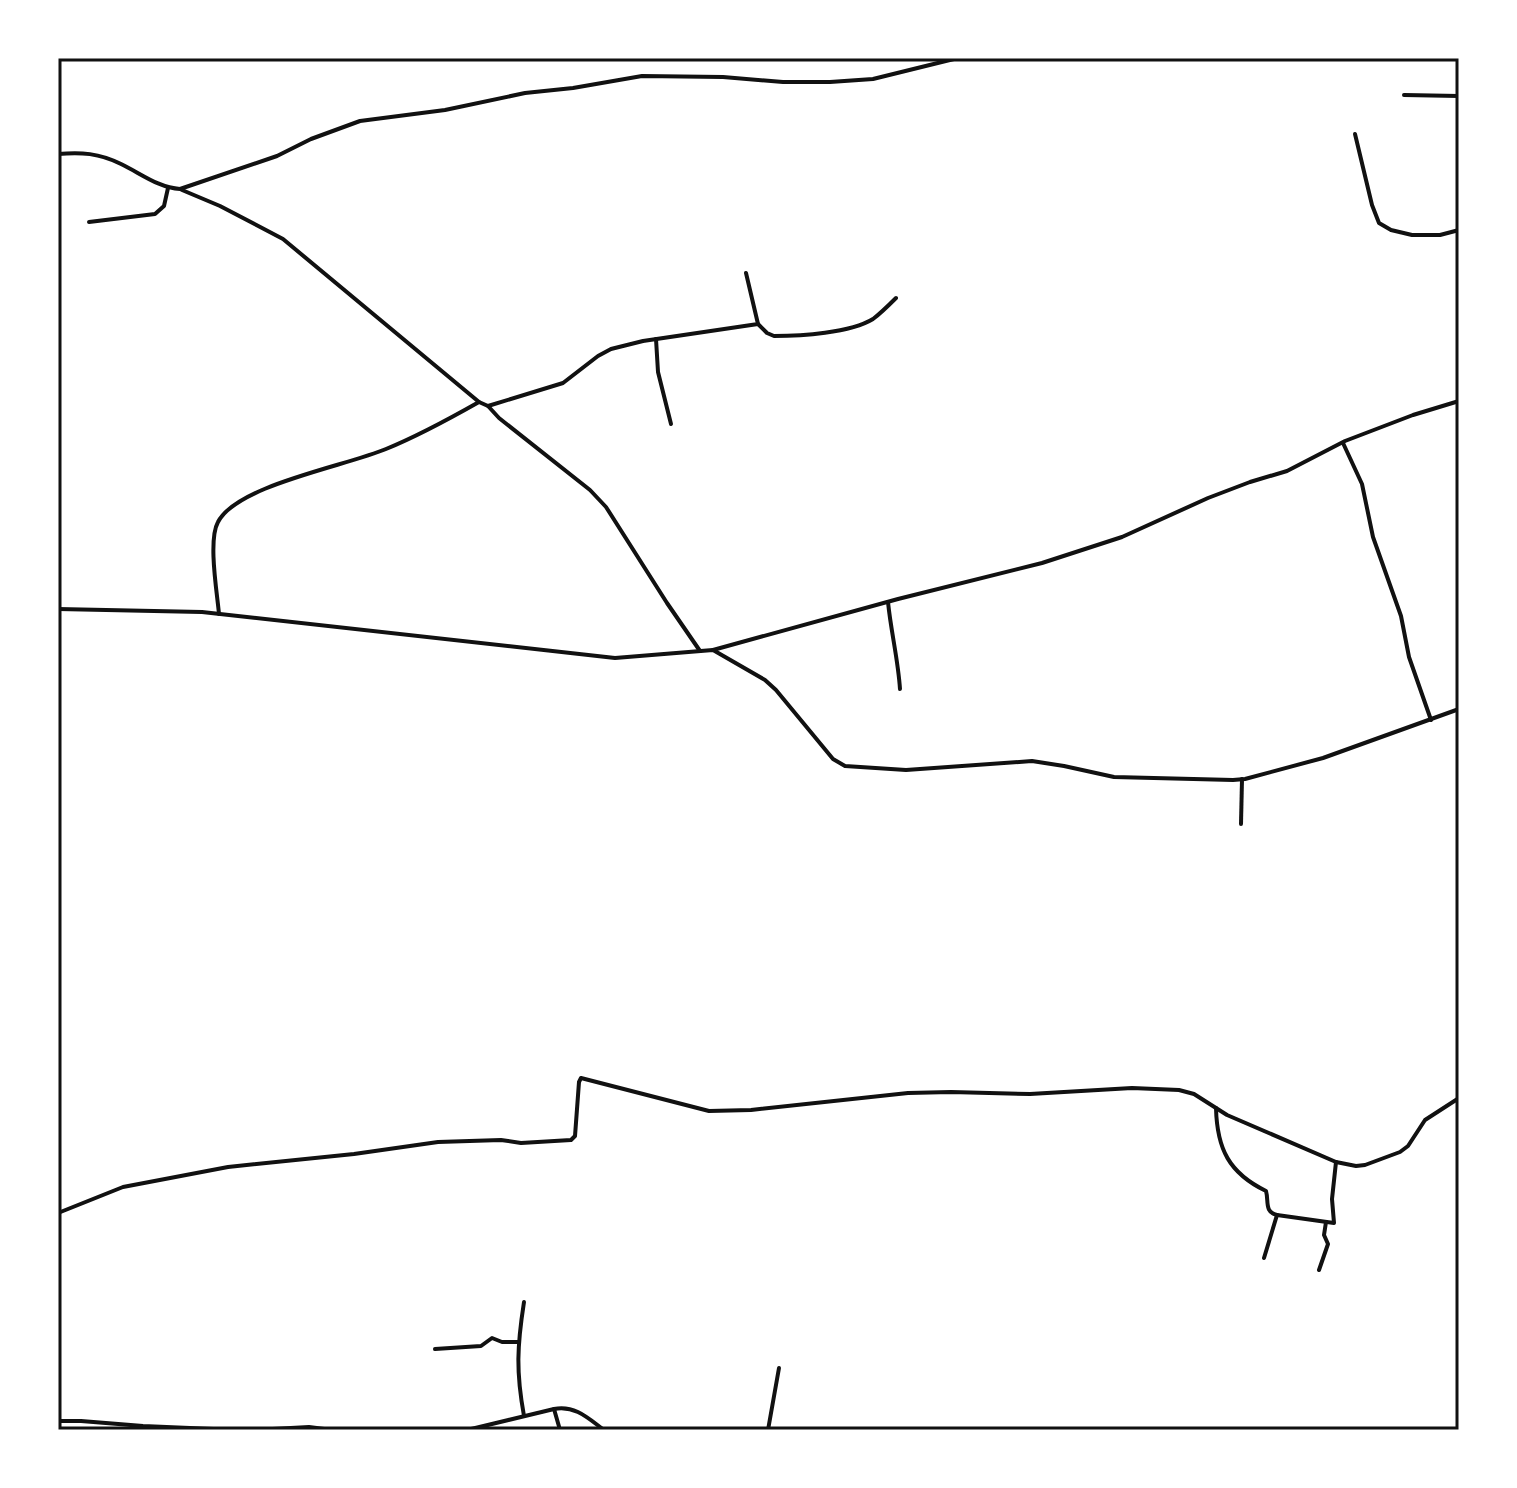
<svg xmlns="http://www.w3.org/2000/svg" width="1517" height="1488" font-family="'Golos Text',sans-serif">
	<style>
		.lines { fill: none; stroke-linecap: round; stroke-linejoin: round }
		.minor { stroke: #111; stroke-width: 4 }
		.neatline { fill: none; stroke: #111; stroke-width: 3 }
	</style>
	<rect width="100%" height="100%" fill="#fff"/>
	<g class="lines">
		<g class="minor">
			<polyline points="1404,95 1459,96"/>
			<polyline points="1355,134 1372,205 1379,223 1391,230 1412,235 1440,235 1459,230"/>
			<path d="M 58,154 C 81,152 99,153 121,164 C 140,173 159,188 180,189 L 277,156 L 311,139 L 360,121 L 445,110 L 525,93 L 573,88 L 642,76 L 723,77 L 783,82 L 830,82 L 873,79 L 958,58"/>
			<polyline points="182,190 220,206 283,239 479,402"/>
			<polyline points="89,222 155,214 164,206 168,188"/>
			<path d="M 758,324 L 767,333 L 774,336 C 801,336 850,333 873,319 C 881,313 889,305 896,298"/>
			<polyline points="656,339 658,372 671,424"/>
			<polyline points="488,406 563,383 598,356 611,349 643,341 758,324 746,273"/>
			<polyline points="1343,443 1362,484 1373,537 1401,616 1409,657 1431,720"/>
			<path d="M 888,602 C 891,632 898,659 900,689"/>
			<polyline points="58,609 202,612 615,658 713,650 765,680 776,690 833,759 845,766 906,770 1032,761 1064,766 1114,777 1233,780 1245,779 1323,758 1459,709"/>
			<path d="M 219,614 C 217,592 208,540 218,522 C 237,485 346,466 386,449 C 418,436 449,419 479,402 L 488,406 L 499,418 L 590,490 L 606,507 L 667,603 L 700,651"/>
			<polyline points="713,650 898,599 1042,563 1122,537 1208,498 1250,482 1287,471 1345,441 1413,415 1459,401"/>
			<polyline points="1241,824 1242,779"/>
			<path d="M 1216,1108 C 1217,1149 1229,1173 1266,1191 C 1269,1201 1264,1212 1277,1215"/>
			<polyline points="58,1213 123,1187 228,1167 354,1154 438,1142 501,1140 521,1143 571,1140 575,1136 579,1082 581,1078 709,1111 751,1110 908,1093 951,1092 1030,1094 1132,1088 1179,1090 1194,1094 1227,1115 1336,1162 1356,1166 1365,1165 1400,1152 1408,1146 1425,1120 1459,1098"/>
			<polyline points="1264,1258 1277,1215 1334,1223 1332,1199 1336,1162"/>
			<polyline points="1319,1270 1328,1244 1324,1235 1326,1222"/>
			<path d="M 524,1302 C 517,1347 516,1372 524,1416"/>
			<polyline points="435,1349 481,1346 492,1338 502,1342 518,1342"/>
			<polyline points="554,1409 560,1430"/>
			<polyline points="58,1421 81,1421 143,1426 237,1430"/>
			<polyline points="252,1430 309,1427 332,1430"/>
			<path d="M 467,1430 L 554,1409 C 575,1405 588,1418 604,1430"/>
			<polyline points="768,1430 779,1368"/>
		</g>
	</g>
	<rect width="1517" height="1488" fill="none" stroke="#ffffff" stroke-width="120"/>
	<rect x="60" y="60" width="1397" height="1368" class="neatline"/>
</svg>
